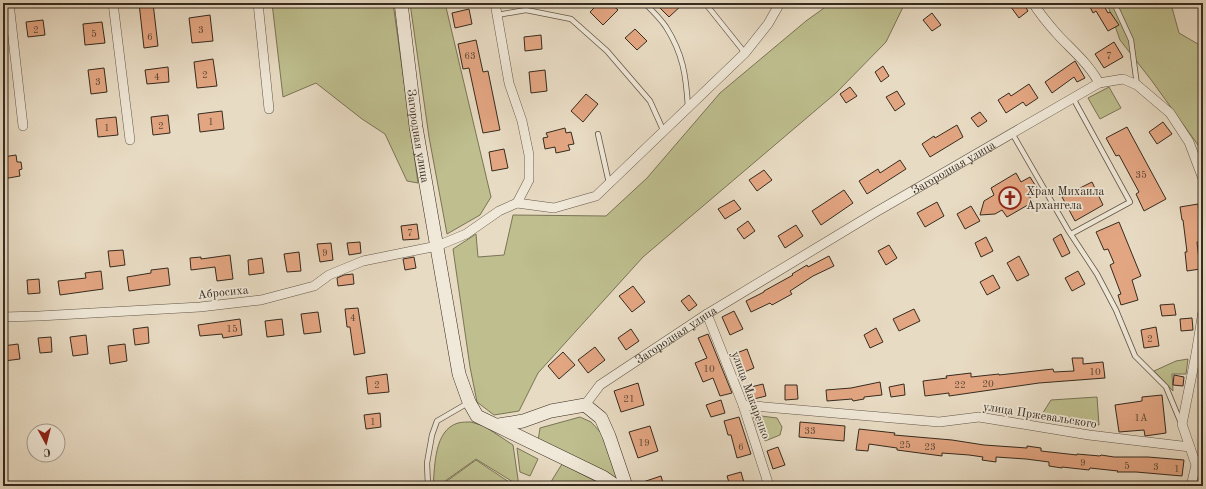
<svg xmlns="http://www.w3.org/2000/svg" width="1206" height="489" font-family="'Old Standard TT',serif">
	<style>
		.green { fill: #bebe8e; stroke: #7a7456 }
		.building { fill: #e3a682; stroke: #362b1f }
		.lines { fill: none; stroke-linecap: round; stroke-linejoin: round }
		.lane-casing { stroke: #625748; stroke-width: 6 }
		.street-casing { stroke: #625748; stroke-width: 10 }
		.secondary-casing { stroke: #362b1f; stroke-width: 14 }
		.lane { stroke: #f0e8d8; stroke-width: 4.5 }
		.street { stroke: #f0e8d8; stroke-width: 9 }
		.secondary { stroke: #f0e8d8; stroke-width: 13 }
		.labels { text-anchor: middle; stroke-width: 3.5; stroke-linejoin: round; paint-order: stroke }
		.number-label { font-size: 10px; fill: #614a38 }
		.street-label { font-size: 12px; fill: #362b1f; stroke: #f0e8d8 }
		.poi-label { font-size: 12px; fill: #362b1f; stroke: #f0e8d8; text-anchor: start }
	</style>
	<rect width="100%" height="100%" fill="#e8dbc3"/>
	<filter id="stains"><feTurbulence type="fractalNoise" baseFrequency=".005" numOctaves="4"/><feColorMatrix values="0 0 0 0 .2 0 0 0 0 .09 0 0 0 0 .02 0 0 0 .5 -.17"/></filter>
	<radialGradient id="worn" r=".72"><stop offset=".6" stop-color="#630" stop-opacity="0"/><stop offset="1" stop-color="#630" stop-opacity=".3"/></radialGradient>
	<g class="green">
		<polygon points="272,3 393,3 418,183 407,181 385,134 362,119 316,83 283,97"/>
		<polygon points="410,3 445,3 491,197 480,215 447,234 429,137"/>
		<polygon points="831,3 905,3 886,42 836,93 643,257 538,373 519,411 494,415 477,402 470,367 453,249 476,234 478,257 504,255 513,215 606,216 647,178 720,93 806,21"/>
		<polygon points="1107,3 1170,3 1171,4 1179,33 1203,47 1203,152 1152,81 1120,40"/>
		<polygon points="1109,87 1121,108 1100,119 1088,98"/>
		<polygon points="1188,359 1186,374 1172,374 1173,391 1154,371 1176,361"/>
		<polygon points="1097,397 1099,425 1039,419 1051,400"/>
		<polygon points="753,415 777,418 782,427 780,435 765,441 756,425"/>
		<polygon points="580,417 591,422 603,435 621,481 538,441 540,428"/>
		<path d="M 471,422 L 484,426 L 513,445 L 519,486 L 514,486 L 513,482 L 476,459 L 438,486 L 433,486 C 435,466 434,430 458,423 C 462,422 467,422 471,422 Z"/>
		<polygon points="517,448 538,459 530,476 520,472"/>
		<polygon points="476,460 512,484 513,486 440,486"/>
		<polygon points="562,464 605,486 549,485"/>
	</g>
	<g class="building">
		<polygon points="139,3 153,3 158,46 144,48"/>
		<polygon points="599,3 610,3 618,10 603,25 590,12"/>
		<polygon points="655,3 684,3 669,17"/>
		<polygon points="1008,3 1023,3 1028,11 1019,18"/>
		<polygon points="1088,3 1108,3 1104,6 1108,13 1110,12 1119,25 1108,31 1096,11 1093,13"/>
		<polygon points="469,9 472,24 455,28 452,13"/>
		<polygon points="932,13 941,25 932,31 923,20"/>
		<polygon points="210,15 213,41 192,43 189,18"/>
		<polygon points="43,20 45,35 28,37 26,22"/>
		<polygon points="102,22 105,43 85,45 83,24"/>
		<polygon points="635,29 647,41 637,50 625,38"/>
		<polygon points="541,35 542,49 525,51 524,37"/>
		<polygon points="476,40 483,72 488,71 500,130 483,133 469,68 463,69 458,44"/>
		<polygon points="1114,42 1123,57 1104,68 1095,54"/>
		<polygon points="213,59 217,86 197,88 194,62"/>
		<polygon points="1075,61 1085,78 1077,82 1074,77 1052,93 1045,82"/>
		<polygon points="883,66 889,76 881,82 875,72"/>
		<polygon points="168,67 169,82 147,84 145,70"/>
		<polygon points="104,68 107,92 91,94 88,70"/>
		<polygon points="545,70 547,91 531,93 529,72"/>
		<polygon points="1029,84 1038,98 1026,106 1023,102 1006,113 998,100 1009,93 1011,96"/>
		<polygon points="850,87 857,96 846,103 840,94"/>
		<polygon points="897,91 905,104 895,111 886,97"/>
		<polygon points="586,94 598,104 583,122 571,111"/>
		<polygon points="222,111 224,129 200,132 198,114"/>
		<polygon points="980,112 987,121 978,127 971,118"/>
		<polygon points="168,115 170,133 153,135 151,117"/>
		<polygon points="116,117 118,135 98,137 96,119"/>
		<polygon points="1163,122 1172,134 1157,144 1149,132"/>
		<polygon points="957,125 963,137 930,157 922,144 934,136 935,138"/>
		<polygon points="1127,127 1166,199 1144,211 1136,194 1139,192 1119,155 1116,156 1106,138"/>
		<polygon points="565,128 566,133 571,132 574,144 568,145 570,150 556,153 555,147 545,149 543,138 548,137 546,133"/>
		<polygon points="504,149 508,168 492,171 489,152"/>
		<polygon points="16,155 17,162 21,162 22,169 19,170 20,176 3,179 3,157"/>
		<polygon points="900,160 906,169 867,194 859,181 878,169 880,173"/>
		<polygon points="764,170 772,180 757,191 749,180"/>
		<polygon points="1016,173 1021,182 1030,177 1037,188 1028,194 1033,202 1007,217 1002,210 995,214 980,215 984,201 994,195 991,188"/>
		<polygon points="1092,182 1103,205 1075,221 1062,197"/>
		<polygon points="844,190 853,203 821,225 812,211"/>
		<polygon points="734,200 741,209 725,219 718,209"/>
		<polygon points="937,202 944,216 925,227 917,213"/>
		<polygon points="1198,204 1202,241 1197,242 1200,269 1187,271 1185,252 1187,252 1183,220 1182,220 1180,207"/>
		<polygon points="971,206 980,221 965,229 957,214"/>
		<polygon points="748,221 755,231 744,239 737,229"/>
		<polygon points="1119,222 1141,276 1132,280 1138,300 1121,305 1118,295 1121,294 1110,265 1114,263 1108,249 1104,250 1096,232"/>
		<polygon points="417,224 419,239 403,240 401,226"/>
		<polygon points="796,225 803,236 785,248 778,236"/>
		<polygon points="1061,234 1070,253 1062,257 1053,239"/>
		<polygon points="986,237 993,251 981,257 975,243"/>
		<polygon points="360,242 361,253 349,255 347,243"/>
		<polygon points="331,243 333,260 320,262 317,244"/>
		<polygon points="889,245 897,258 886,265 878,251"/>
		<polygon points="123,250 125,265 110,267 108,251"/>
		<polygon points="299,252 301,271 287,272 284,254"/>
		<polygon points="230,255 233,279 217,281 215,267 191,270 190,258 201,257 201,259"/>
		<polygon points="829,256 834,266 813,276 790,291 792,294 772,305 770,303 751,312 746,301 764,292 764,291 793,275 792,274 807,265 808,267"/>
		<polygon points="1019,256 1029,275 1017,281 1007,263"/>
		<polygon points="414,257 416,268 405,270 403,259"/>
		<polygon points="262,258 264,273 249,275 248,260"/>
		<polygon points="168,268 170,285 129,291 127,277 151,273 151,270"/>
		<polygon points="101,271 103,289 60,295 58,281 86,278 85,273"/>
		<polygon points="1078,271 1085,284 1072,291 1065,278"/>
		<polygon points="353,274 354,284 338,286 337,278 344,275"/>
		<polygon points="993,275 1000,288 987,295 980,282"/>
		<polygon points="39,279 40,293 28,294 27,280"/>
		<polygon points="633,286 645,302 632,312 619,296"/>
		<polygon points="689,295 697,305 689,311 681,301"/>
		<polygon points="1174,304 1176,315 1162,316 1160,305"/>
		<polygon points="358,308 365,353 354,355 350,327 347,327 345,309"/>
		<polygon points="914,309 920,321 899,331 893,319"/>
		<polygon points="734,311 743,329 730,335 722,317"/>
		<polygon points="318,312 321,332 304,334 301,314"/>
		<polygon points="1192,318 1193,330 1181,331 1180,319"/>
		<polygon points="240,319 242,335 223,338 222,334 200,336 198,325"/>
		<polygon points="282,319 284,335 267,337 265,321"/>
		<polygon points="148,327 149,343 135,345 133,329"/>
		<polygon points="1156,327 1159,346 1144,348 1141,330"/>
		<polygon points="876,328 883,342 870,348 864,335"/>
		<polygon points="631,329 639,341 626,350 618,338"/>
		<polygon points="708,334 732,393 720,396 713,378 703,382 695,363 707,358 698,338"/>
		<polygon points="86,335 88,354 73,356 70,337"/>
		<polygon points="51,337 52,352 40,353 38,338"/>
		<polygon points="18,344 20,359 4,361 3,346"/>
		<polygon points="125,344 127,361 110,364 108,346"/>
		<polygon points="595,347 605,360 588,373 578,360"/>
		<polygon points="747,349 754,368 742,373 734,354"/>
		<polygon points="563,352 575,365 559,379 548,366"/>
		<polygon points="1072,358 1083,358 1083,364 1103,362 1105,378 1039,383 949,396 949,393 925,396 923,381 947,378 946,376 971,373 971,377 999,374 999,375 1053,369 1054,372 1074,371"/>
		<polygon points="387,374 389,392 368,394 366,377"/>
		<polygon points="1174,375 1184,377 1183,386 1173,385"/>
		<polygon points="880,382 882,395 864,397 864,399 853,401 852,399 827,401 826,390 851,388"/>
		<polygon points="638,383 644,405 621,412 614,391"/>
		<polygon points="763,384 766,396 750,400 747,388"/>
		<polygon points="904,384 905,395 891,397 889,387"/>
		<polygon points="785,385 797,385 798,399 785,400"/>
		<polygon points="1162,395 1166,433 1145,436 1144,430 1119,432 1115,405 1142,401 1142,397"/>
		<polygon points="721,400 725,413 711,417 706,405"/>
		<polygon points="380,413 381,427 366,429 364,415"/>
		<polygon points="739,417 751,454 737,458 731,435 728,435 724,421"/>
		<polygon points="800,422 845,426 844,441 799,437"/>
		<polygon points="650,426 658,451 638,458 629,432"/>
		<polygon points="859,429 895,433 894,435 952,440 984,445 1027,448 1027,446 1041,448 1041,451 1077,455 1077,454 1100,456 1101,455 1114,457 1148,457 1184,460 1182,476 1136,472 1117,472 1118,471 1090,468 1089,470 1062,467 1062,468 1049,466 1049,462 1026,459 996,457 996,462 982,460 983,457 969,455 942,453 942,456 897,450 897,448 869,444 868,451 856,450"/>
		<polygon points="778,447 785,465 773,469 767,451"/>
		<polygon points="741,472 745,486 730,486 727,476"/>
		<polygon points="661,476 664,486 635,486 634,485"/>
	</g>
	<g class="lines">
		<g class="lane-casing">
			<g id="lane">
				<path d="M 645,3 C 652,11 660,18 666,27 C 683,54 686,75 688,107"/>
				<polyline points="705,3 745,53"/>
				<polyline points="1115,5 1131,40 1137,85"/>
				<polyline points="497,15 526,10 571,19 607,51 650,101 664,132"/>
				<polyline points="1012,133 1068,230 1097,274 1116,310 1135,356 1166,387 1181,423"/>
				<polyline points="598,134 609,183"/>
				<polyline points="1071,234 1130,202 1073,98"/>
				<polyline points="428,486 427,463 432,435 437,421 468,403"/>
			</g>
		</g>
		<g class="street-casing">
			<g id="street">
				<polyline points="9,3 23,126"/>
				<polyline points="113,3 130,140"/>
				<polyline points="258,3 269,109"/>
				<polyline points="495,3 509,83 522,121 529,155 529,180 517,203"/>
				<path d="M 1033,3 C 1040,14 1049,25 1058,35 C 1072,50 1089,64 1099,83"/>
				<polyline points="707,314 743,405 769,486"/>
				<polyline points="3,317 39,316 200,307 261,300 314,286 329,275 363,261 437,246 466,234 499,211 517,203 554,208 596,196 745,53 768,24 780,3"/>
				<path id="s1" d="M 585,405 L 600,385 L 707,314 L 876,212 L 1099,83 L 1123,79 L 1137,85 L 1170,113 L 1189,142 L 1203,179"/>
				<polyline points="743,405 939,422 979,417 1089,435 1190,447"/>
				<polyline points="1191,486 1196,465 1182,424 1196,354 1203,311"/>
			</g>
		</g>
		<g class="secondary-casing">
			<g id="secondary">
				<path id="s2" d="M 401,3 L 416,127 L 459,374 L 469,402 L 477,416 L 603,477 L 616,486"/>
				<polyline points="499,425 523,421 551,411 585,405 601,418 609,436 626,486"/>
			</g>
		</g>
		<use href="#lane" class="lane"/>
		<use href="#street" class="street"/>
		<use href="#secondary" class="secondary"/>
	</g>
	<defs>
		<g id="church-ring" transform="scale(1.15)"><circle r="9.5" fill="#f0e8d8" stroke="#8f2418" stroke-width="1.5"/><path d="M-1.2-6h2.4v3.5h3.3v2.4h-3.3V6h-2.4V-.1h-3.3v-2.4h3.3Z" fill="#8f2418"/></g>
	</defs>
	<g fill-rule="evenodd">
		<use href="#church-ring" x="1010" y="198"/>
	</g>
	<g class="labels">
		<g class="number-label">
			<text x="36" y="33">2</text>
			<text x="201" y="33">3</text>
			<text x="94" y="37">5</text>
			<text x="150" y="40">6</text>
			<text x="470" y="59">63</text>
			<text x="1109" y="59">7</text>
			<text x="205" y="78">2</text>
			<text x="157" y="80">4</text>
			<text x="98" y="85">3</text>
			<text x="211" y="125">1</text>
			<text x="161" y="129">2</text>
			<text x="107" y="131">1</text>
			<text x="1141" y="178">35</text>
			<text x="410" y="236">7</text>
			<text x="325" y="256">9</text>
			<text x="353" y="321">4</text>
			<text x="232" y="332">15</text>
			<text x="1150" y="342">2</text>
			<text x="709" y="372">10</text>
			<text x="1095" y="375">10</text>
			<text x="988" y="387">20</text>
			<text x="377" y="388">2</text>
			<text x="960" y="388">22</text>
			<text x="629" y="402">21</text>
			<text x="1141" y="421">1А</text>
			<text x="373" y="425">1</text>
			<text x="810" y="434">33</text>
			<text x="644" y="446">19</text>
			<text x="905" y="448">25</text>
			<text x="741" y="450">6</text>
			<text x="930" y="450">23</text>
			<text x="1083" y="466">9</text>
			<text x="1127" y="469">5</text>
			<text x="1156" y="470">3</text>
			<text x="1177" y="472">1</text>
		</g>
		<g class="street-label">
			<text dy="4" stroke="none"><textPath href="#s2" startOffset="134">Загородная улица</textPath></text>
			<text dy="4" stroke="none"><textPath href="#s1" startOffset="440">Загородная улица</textPath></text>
			<text transform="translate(223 292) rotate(-6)" y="4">Абросиха</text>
			<text dy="4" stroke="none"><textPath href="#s1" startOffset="116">Загородная улица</textPath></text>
			<text transform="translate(751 395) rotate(70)" y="4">улица Макаренко</text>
			<text transform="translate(1040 415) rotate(9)" y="4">улица Пржевальского</text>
		</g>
		<g class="poi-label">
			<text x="1026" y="195">Храм Михаила<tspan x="1026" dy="14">Архангела</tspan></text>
		</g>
	</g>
	<rect width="1206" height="489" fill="none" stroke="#e8dbc3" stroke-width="16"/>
	<rect x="4" y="4" width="1198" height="481" fill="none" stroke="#362b1f" stroke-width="2"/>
	<rect x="8" y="8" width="1190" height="473" fill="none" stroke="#362b1f"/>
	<g transform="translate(46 443) rotate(173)"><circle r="19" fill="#f0e8d8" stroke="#a69c8e"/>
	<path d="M0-3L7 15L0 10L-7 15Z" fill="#8f2418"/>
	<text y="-6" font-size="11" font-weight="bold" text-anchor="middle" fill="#362b1f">С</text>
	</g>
	<rect width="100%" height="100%" filter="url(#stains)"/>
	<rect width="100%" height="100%" fill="url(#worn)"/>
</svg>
